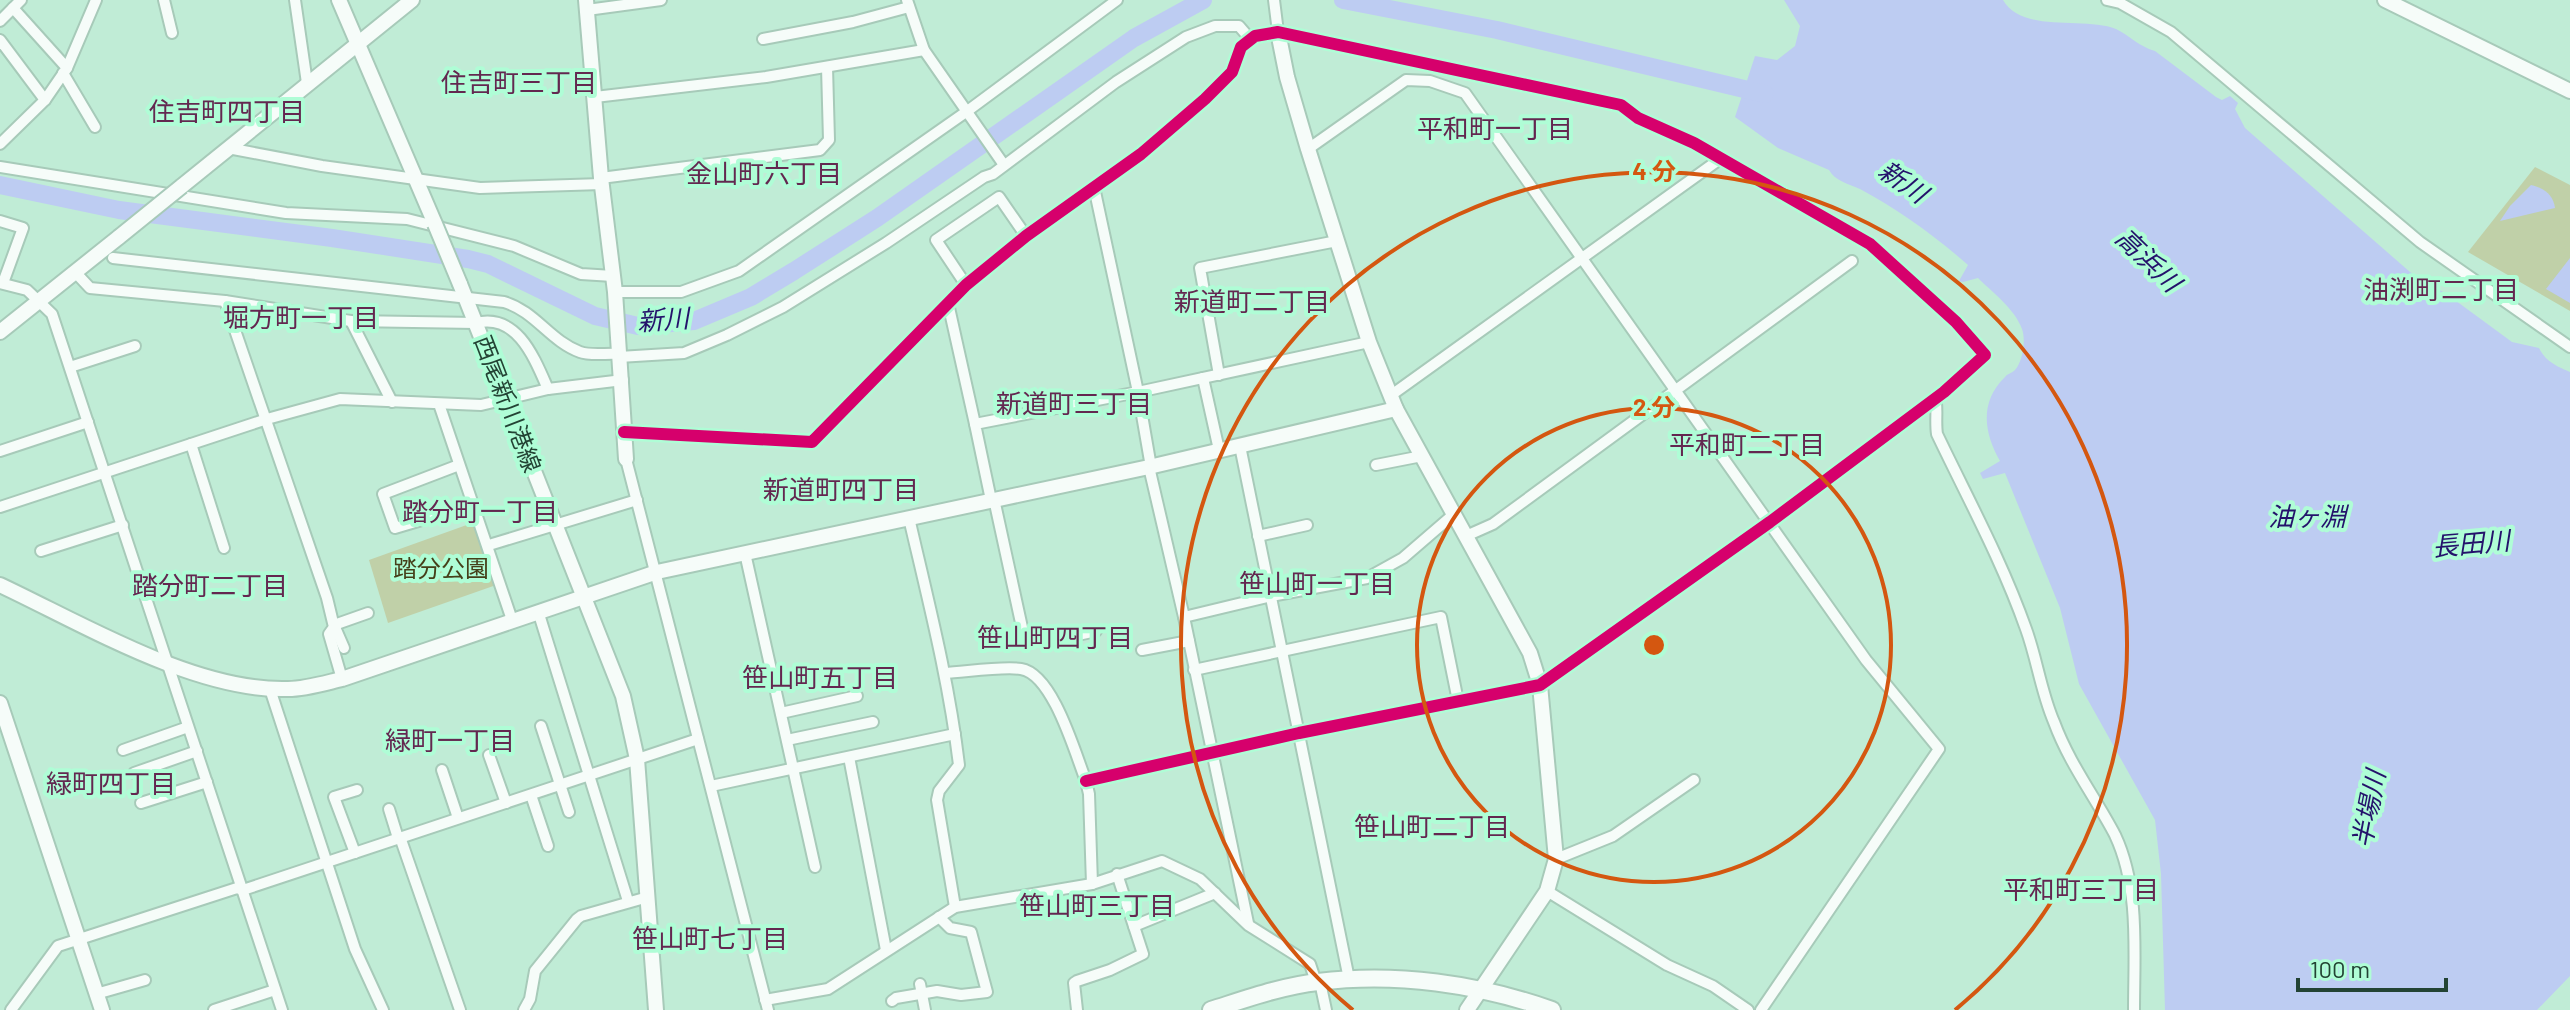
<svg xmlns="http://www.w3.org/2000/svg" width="2570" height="1010" font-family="Barlow,'Noto Sans JP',sans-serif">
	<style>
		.green { fill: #c0d0a8 }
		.water { fill: #bdccf2 }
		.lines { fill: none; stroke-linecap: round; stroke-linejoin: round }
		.river { stroke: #bdccf2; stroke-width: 18 }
		.street-casing { stroke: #a7cab9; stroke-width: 14 }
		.secondary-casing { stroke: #a7cab9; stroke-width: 18 }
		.primary-casing { stroke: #a7cab9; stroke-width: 20 }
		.street { stroke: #f6fcf9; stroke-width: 10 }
		.secondary { stroke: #f6fcf9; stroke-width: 14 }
		.primary { stroke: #f6fcf9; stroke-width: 16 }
		.secondary-bridge-casing { stroke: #a7cab9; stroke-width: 18; stroke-linecap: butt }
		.secondary-bridge { stroke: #f6fcf9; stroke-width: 14 }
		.cycleway-casing { stroke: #affdd6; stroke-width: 17 }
		.cycleway { stroke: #d6006c; stroke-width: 12 }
		.ring { fill: none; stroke: #d45710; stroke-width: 4 }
		.labels { text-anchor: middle; stroke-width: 8; stroke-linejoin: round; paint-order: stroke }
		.street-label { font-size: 24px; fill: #234334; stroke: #affdd6 }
		.park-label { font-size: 24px; fill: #45401a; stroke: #affdd6 }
		.neighbourhood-label { font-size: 26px; fill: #632850; stroke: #affdd6 }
		.water-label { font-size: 26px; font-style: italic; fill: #24126b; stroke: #affdd6 }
		.centre { fill: #d45710; stroke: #affdd6; stroke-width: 4 }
		.ring-label { font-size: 24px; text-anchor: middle; font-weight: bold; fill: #d45710; stroke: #affdd6; stroke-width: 8; stroke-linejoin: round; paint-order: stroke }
	</style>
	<rect width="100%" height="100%" fill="#c0ecd6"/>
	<g class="green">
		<polygon points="2535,167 2570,185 2570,311 2468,252"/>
		<polygon points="475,522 499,584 388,623 369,560"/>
	</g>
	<g class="water">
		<path d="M 1784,0 L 2003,0 C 2023,34 2085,16 2116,29 C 2130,36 2140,47 2155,51 L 2216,97 L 2222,100 L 2230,96 L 2238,103 L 2235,109 L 2245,128 L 2410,272 L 2448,295 L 2512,342 L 2539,348 C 2546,362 2557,366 2570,372 L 2570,976 L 2537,1010 L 2165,1010 L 2161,874 L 2155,820 L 2079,684 L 2060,608 L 2005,473 L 1983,479 L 1980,473 L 2000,461 C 1984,433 1979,402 2005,377 C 2007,374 2012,373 2015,370 C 2023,361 2026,340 2022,329 C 2015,309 1992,292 1978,278 L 1963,282 L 1959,281 L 1968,265 C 1935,236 1899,210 1860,189 C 1849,184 1835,181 1829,170 L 1778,148 L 1735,117 L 1755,56 L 1777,60 L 1795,46 L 1800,26 Z"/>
		<path d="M 2531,185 C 2544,188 2553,194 2555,208 L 2500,221 L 2510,206 Z"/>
		<polygon points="2570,258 2570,303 2546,289"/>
	</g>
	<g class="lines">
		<g class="river">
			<polyline points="1343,0 1497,30 1765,94"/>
			<polyline points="0,185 119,210 332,238 468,259 488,264 595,316 638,326 694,321 751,297 794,271 877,218 1134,38 1203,0"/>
		</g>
		<g class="street-casing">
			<g id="street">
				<polyline points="164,0 172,33"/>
				<polyline points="295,0 307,83"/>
				<polyline points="907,0 924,50 1004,165"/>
				<polyline points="1274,0 1278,32"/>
				<polyline points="2107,0 2120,3 2171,32 2420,242 2570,347"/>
				<polyline points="13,8 67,68"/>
				<polyline points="587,10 661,0"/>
				<polyline points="0,21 21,0"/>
				<polyline points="763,39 853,22 909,7"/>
				<polyline points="0,40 45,100"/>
				<polyline points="63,73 95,127"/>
				<polyline points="595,97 766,77 924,50"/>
				<polyline points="0,144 45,100 67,68 96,0"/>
				<polyline points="228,148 322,166 480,188 602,184"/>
				<polyline points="1308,149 1406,80 1430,81 1465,93 1866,660 1939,749 1761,1010"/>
				<polyline points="0,167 286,213 407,219 514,246 581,274 613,276"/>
				<polyline points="601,178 820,150 829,140 827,67"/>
				<polyline points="1094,187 1138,392 1151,467"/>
				<polyline points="0,221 23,228 3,283"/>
				<path d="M 113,258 L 504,302 C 535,311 550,341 580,352 C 590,356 607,353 619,354"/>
				<path d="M 75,272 L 90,288 L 225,301 L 351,321 L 476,323 C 517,313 534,357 548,389"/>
				<polyline points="0,283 27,290 52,314 282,1010"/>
				<polyline points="966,285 936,240 999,197 1026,236"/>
				<polyline points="615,292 681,292 739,271 966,112 1117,0"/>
				<polyline points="225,301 327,598 334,627 329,634 342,679"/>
				<polyline points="948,303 975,424"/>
				<polyline points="351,321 392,402"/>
				<polyline points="619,357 684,353 727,335 783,307 886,243 984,177 993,174 1116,82 1186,37 1215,26 1239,26 1251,40"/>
				<polyline points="70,367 135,346"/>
				<polyline points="1219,375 1200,268 1337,241"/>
				<polyline points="1203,378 1219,450"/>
				<polyline points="1390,396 1720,159"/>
				<path d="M 1935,397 C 1938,408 1935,421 1937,434 C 1968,499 2002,561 2026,629 C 2037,659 2041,692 2054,722 C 2069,763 2095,797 2115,835 C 2140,888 2134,953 2134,1010"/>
				<polyline points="439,404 512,620"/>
				<polyline points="624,432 812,442 966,285 1026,236 1141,154 1205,99 1232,72 1241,47 1255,36 1278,32 1621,105 1638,118 1694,143 1870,244 1956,322 1985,355 1944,392 1770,522 1540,685 1299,733 1086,781"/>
				<polyline points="191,444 224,548"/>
				<polyline points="1240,446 1349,979"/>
				<polyline points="0,451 88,422"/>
				<polyline points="626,459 768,1010"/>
				<polyline points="459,465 383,494 395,528 472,505"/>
				<polyline points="1376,465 1422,456"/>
				<polyline points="1149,467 1184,617 1248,923"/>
				<polyline points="994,499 1023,632 1055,640 1096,631"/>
				<polyline points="991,500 975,424 1138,392 1369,342"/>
				<polyline points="0,507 267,419 340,399 481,405 548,389 623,380"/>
				<path d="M 909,518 C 928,600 949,681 959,765 L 939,791 L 937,800 L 955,907"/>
				<polyline points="1258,536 1307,525"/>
				<polyline points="1466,536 1493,524 1852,261"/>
				<polyline points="489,545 637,500"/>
				<polyline points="41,551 123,525"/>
				<polyline points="745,553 815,867"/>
				<polyline points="538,611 628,901"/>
				<polyline points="1184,617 1271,596 1367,578 1403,558 1454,514"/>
				<polyline points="344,648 334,625 368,613"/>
				<polyline points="1142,650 1189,641"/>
				<polyline points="1194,670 1441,617 1458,701"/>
				<path d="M 945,673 C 965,672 1003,666 1021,669 C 1053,674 1075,753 1086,781 L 1089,794 L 1092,884"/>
				<polyline points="270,689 355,949 383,1010"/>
				<polyline points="781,713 857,696"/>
				<polyline points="541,726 569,812"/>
				<polyline points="787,740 873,722"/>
				<polyline points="123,750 188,727"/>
				<polyline points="489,755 506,803"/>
				<polyline points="849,757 886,950"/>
				<polyline points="442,770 458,818"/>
				<polyline points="134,773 197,751"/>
				<polyline points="711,786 955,734"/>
				<polyline points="531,795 548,846"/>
				<polyline points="141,803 207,782"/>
				<polyline points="389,809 398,838"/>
				<polyline points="400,837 460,1010"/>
				<polyline points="355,853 334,797 357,790"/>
				<polyline points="1556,859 1613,836 1694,780"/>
				<polyline points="1547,891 1667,965 1713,986 1748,1010"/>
				<polyline points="1134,926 1215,893"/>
				<polyline points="1320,982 1326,1010"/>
				<polyline points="920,984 925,1010"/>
				<polyline points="96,994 145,980"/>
				<polyline points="765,1000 828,989 955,907 1092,884 1162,861 1200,879 1248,925 1310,964 1316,982"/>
				<polyline points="892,1001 896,998 937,991 961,995 987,992 971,932 950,928 939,917"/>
				<polyline points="11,1010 58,946 237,888 243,890 698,739"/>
				<polyline points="214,1010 275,990"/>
				<polyline points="524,1010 530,999 535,971 577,919 581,916 648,897"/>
				<polyline points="1077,1010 1074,983 1077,981 1110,970 1143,954 1117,874"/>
			</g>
		</g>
		<g class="secondary-casing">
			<g id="secondary">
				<polyline points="339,0 435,224"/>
				<polyline points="586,0 601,178 615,292 626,459"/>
				<polyline points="2385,0 2570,91"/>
				<polyline points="1278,32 1287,77 1308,149 1369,342 1396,409 1530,653 1540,685 1556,859 1547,891 1467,1010"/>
				<polyline points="182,186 412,0"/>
				<polyline points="460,284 623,696 637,759 656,1010"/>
				<polyline points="0,332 119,237"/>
				<path d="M 0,585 C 83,624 196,692 288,689 C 306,689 325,683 342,679 L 657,572 L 1149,467 L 1396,409"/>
				<polyline points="0,703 102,1010"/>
			</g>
		</g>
		<g class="primary-casing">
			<path id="primary" d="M 1211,1010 C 1246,999 1282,986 1318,982 C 1396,972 1478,984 1552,1010"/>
		</g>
		<use href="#street" class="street"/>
		<use href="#secondary" class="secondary"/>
		<use href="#primary" class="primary"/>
		<g class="secondary-bridge-casing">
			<g id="secondary-bridge">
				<polyline points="435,224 460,284"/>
				<polyline points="119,237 182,186"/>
			</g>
		</g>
		<use href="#secondary-bridge" class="secondary-bridge"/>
		<g class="cycleway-casing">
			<polyline id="cycleway" points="624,432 812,442 966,285 1026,236 1141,154 1205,99 1232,72 1241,47 1255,36 1278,32 1621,105 1638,118 1694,143 1870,244 1956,322 1985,355 1944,392 1770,522 1540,685 1299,733 1086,781"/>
		</g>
		<use href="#cycleway" class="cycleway"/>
	</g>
	<g class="ring">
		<circle cx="1654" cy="645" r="237"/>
		<path d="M1353 1010A473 473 0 1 1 1955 1010"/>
	</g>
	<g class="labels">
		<g class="street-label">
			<text transform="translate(507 404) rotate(69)" y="8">西尾新川港線</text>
		</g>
		<g class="park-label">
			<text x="441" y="577">踏分公園</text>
		</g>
		<g class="neighbourhood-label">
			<text x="519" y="92">住吉町三丁目</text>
			<text x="227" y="121">住吉町四丁目</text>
			<text x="1495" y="138">平和町一丁目</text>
			<text x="764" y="183">金山町六丁目</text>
			<text x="2441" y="299">油渕町二丁目</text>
			<text x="1252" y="311">新道町二丁目</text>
			<text x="301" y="327">堀方町一丁目</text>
			<text x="1074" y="413">新道町三丁目</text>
			<text x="1747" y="454">平和町二丁目</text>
			<text x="841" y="499">新道町四丁目</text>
			<text x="480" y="521">踏分町一丁目</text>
			<text x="1317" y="593">笹山町一丁目</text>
			<text x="210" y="595">踏分町二丁目</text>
			<text x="1055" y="647">笹山町四丁目</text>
			<text x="820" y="687">笹山町五丁目</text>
			<text x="450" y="750">緑町一丁目</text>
			<text x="111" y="793">緑町四丁目</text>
			<text x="1432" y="836">笹山町二丁目</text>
			<text x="2081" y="899">平和町三丁目</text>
			<text x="1097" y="915">笹山町三丁目</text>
			<text x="710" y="948">笹山町七丁目</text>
		</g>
		<g class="water-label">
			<text transform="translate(1903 182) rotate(35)" y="9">新川</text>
			<text transform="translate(2148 260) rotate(44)" y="9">高浜川</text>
			<text transform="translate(663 320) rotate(-4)" y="9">新川</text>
			<text x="2307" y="526">油ヶ淵</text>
			<text transform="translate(2471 544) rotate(-5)" y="9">長田川</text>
			<text transform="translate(2369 809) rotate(-79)" y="9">半場川</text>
		</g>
	</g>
	<circle cx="1654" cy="645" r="12" class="centre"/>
	<g class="ring-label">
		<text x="1654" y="180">4 分</text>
		<text x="1654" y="416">2 分</text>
	</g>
	<path d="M2298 978v12h148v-12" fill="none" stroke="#234334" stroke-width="4"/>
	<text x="2310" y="978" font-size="24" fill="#234334" stroke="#affdd6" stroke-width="6" paint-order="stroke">100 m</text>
</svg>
